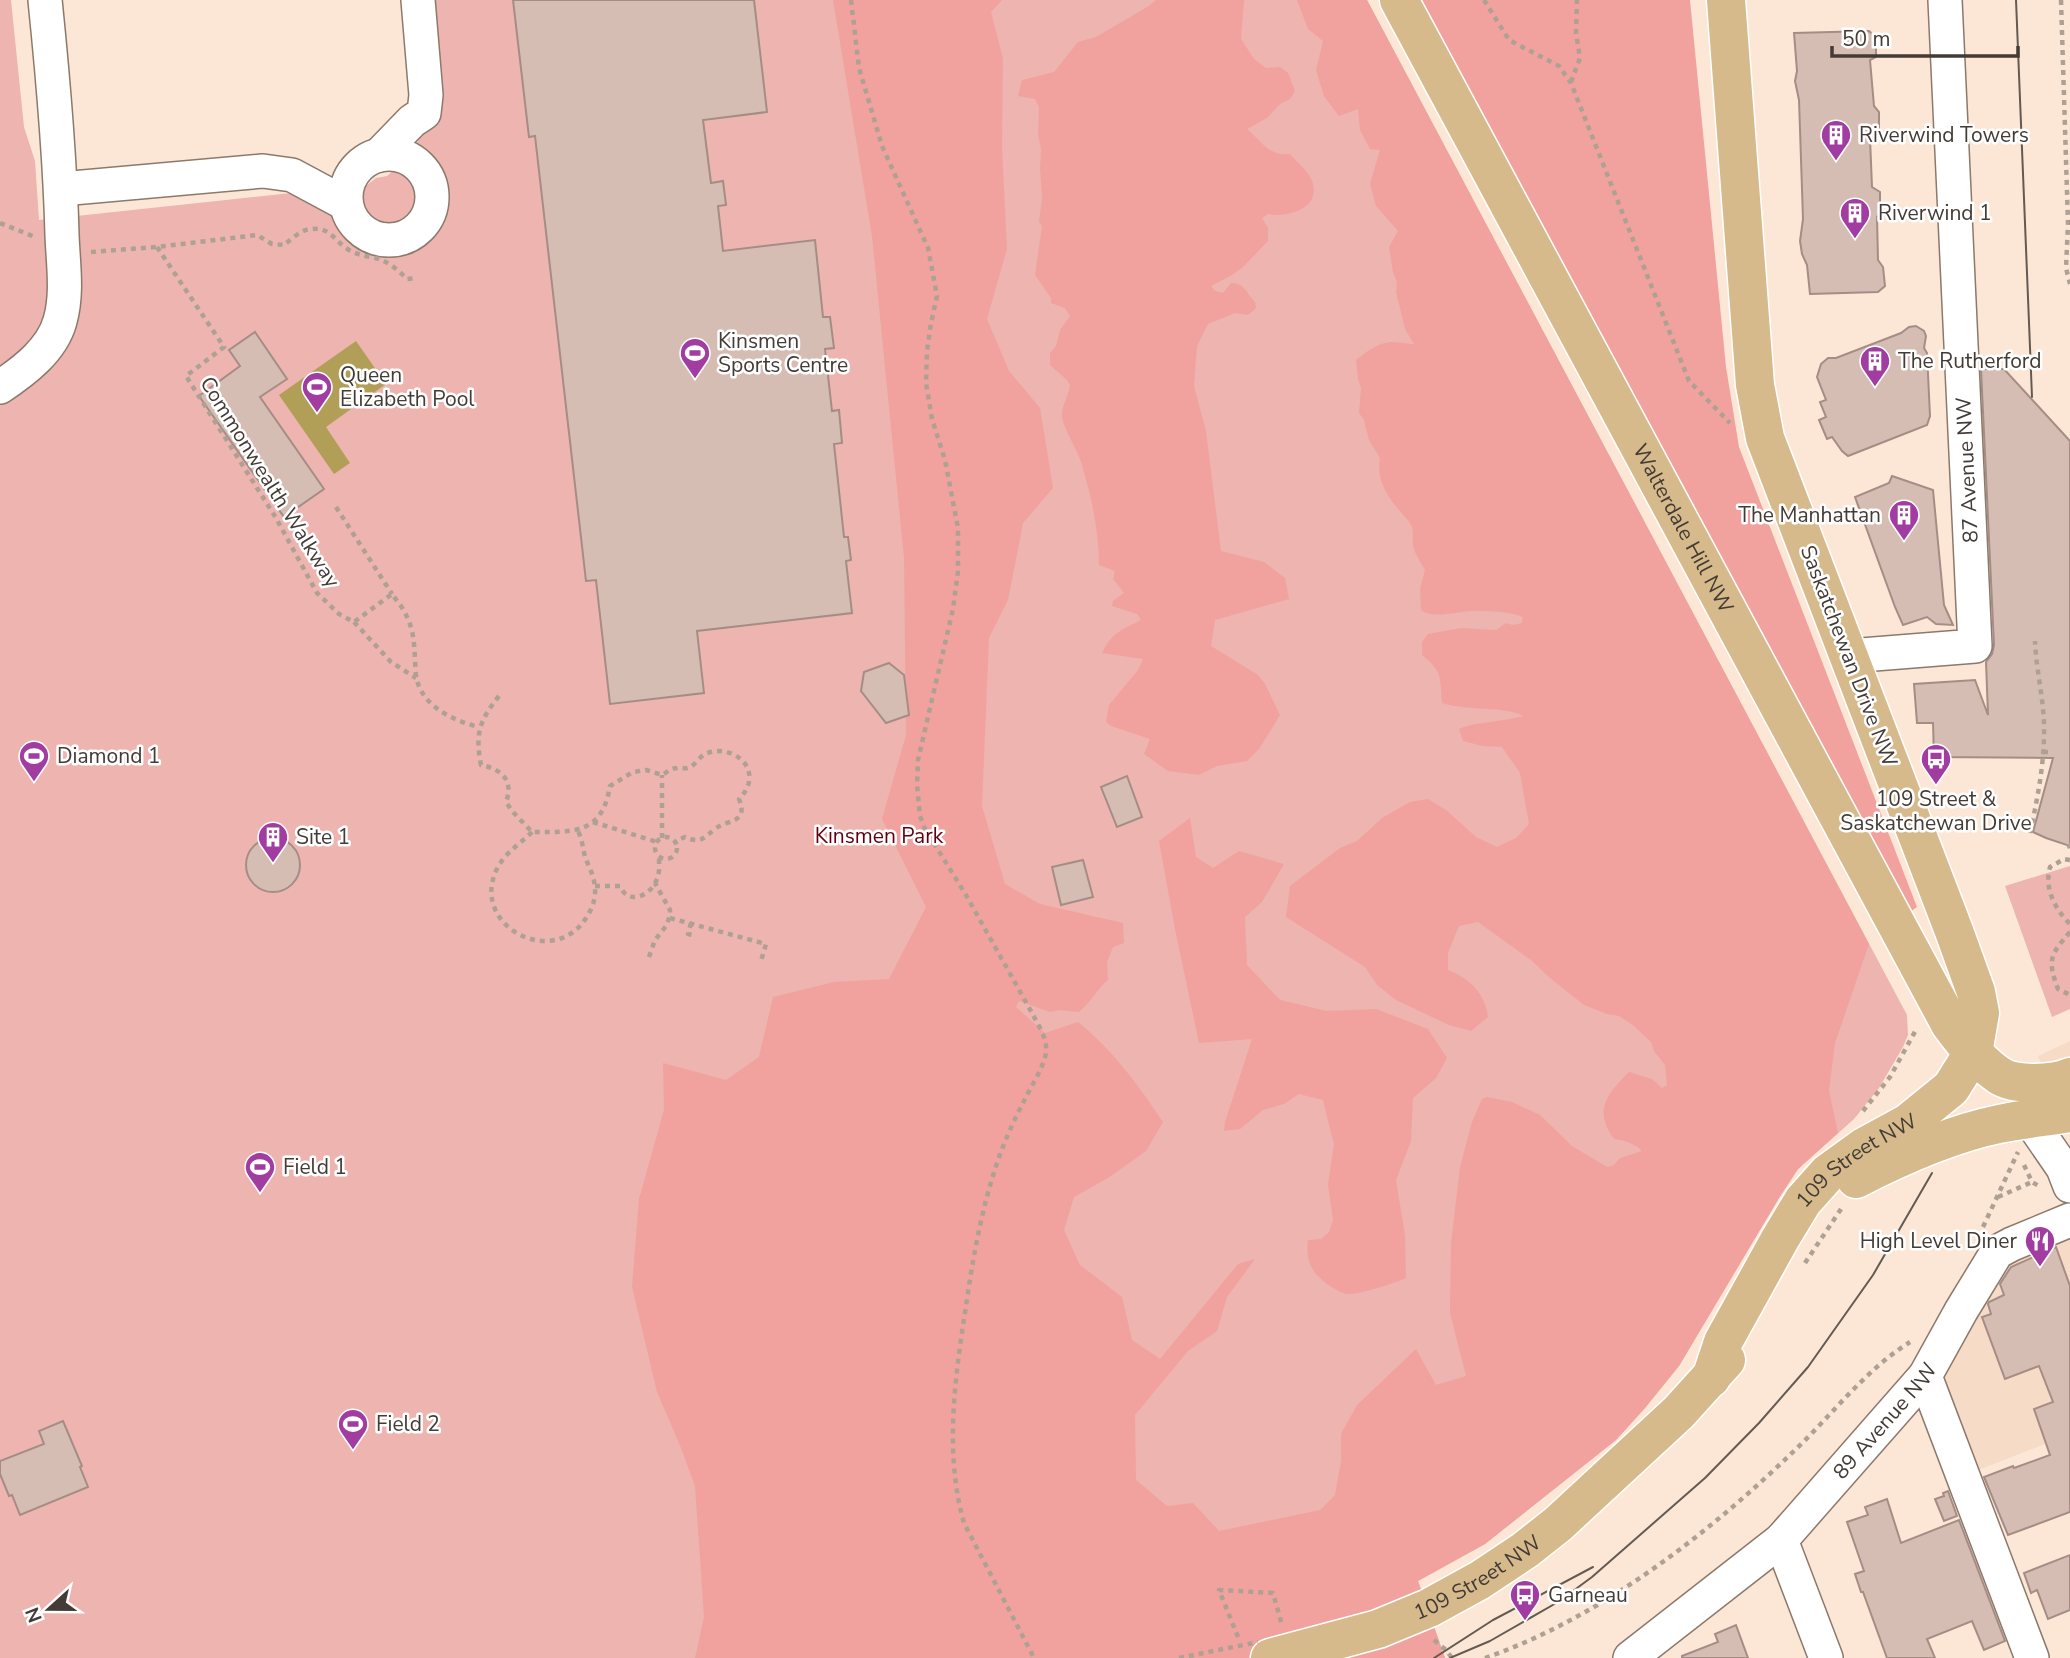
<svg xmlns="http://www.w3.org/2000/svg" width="2070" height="1658" font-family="'Nunito Sans',sans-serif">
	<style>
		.built { fill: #f6dbc6 }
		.green { fill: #edb4b0 }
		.forest { fill: #f1a29e }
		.water { fill: #b19f57 }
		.building { fill: #d5bdb4; stroke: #a58d85; stroke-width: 2 }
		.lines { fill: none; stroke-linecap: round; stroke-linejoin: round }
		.minor-casing { stroke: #8c796b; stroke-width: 36 }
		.major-casing { stroke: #fff; stroke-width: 41 }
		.path { stroke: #afa094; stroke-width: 4.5; stroke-dasharray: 5 5; stroke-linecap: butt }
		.minor { stroke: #fff; stroke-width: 33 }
		.major { stroke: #d6ba8b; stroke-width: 38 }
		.tram { stroke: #645a52; stroke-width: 2 }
		.path-bridge { stroke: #afa094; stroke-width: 4.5; stroke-dasharray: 5 5; stroke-linecap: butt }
		.labels { text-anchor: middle; stroke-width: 5; stroke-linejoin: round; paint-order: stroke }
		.poi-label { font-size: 21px; fill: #433b35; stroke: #fff; text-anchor: start }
		.street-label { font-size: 21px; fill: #433b35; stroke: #fff }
		.park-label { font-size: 21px; fill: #610110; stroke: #fff }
	</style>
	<rect width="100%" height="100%" fill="#fce7d7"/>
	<g class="built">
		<polygon points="2070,1041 2070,1135 2038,1056"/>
		<polygon points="2070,1225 2070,1434 1963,1476 1925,1376 1997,1252"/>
	</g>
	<g class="green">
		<polygon points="0,0 11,0 24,127 35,161 39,220 367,185 376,178 387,176 411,155 441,94 433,0 1367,0 1907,1015 1908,1035 1903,1047 1879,1088 1854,1119 1798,1169 1779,1198 1679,1366 1645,1408 1616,1440 1485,1544 1418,1581 1445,1658 0,1658"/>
		<polygon points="2070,866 2070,1009 2052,1017 2005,886"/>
	</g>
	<g class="forest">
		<path d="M 833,0 L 1002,0 L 991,12 L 1003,59 L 1002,148 L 1007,249 L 987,319 L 1009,371 L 1040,408 L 1053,488 L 1023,523 L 1008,600 L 989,638 L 982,806 L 1005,884 L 1040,904 L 1123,923 L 1124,943 L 1113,947 L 1107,962 L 1108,980 C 1097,989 1091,1002 1079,1012 L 1060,1010 L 1050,1012 L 1019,1001 L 1016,1007 L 1045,1033 L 1078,1022 C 1112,1049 1139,1086 1163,1122 L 1146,1151 L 1108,1178 L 1074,1197 L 1064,1230 L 1080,1265 L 1122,1297 L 1132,1340 L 1160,1359 L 1238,1264 L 1255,1259 L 1227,1297 L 1217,1331 L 1188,1351 L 1135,1415 L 1136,1480 L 1167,1506 L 1193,1503 L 1219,1531 L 1320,1510 L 1335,1495 L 1341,1461 L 1341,1434 L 1357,1405 L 1416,1349 L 1436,1385 L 1466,1376 L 1450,1313 L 1451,1243 L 1460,1167 L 1472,1122 L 1482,1099 L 1487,1097 L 1512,1102 L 1540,1115 L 1572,1146 L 1607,1167 L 1614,1165 L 1620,1158 L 1642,1151 C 1636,1144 1624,1140 1614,1139 C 1593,1110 1607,1094 1629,1072 L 1652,1079 L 1662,1088 L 1667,1085 L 1665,1065 L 1654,1051 L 1651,1042 L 1633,1025 L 1619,1016 L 1607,1014 L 1584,1005 L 1550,978 L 1531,960 L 1478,922 L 1459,926 L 1448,953 L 1448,970 C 1470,979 1485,993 1488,1017 L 1471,1031 L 1449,1025 L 1396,1000 L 1377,985 L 1365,967 L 1286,917 L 1290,886 L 1340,848 L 1357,841 L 1382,818 L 1410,802 L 1428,799 L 1446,810 L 1476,837 L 1497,847 L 1516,838 L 1529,824 L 1520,773 L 1502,747 L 1483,746 L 1463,741 L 1459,729 C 1469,723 1508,721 1523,716 C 1508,706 1464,711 1442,703 C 1440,679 1443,671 1422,655 L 1422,642 L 1428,634 L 1461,628 L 1496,630 L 1506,623 L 1513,625 L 1522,623 L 1523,617 C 1508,611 1488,611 1471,611 C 1456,612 1433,619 1421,610 L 1420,589 L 1425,570 C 1421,562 1414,554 1413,544 C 1412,538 1414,533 1412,527 C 1409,520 1403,515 1398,509 C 1386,494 1376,478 1380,458 L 1369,440 L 1364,420 L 1359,413 L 1361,388 L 1358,379 L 1356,360 C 1366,352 1378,343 1391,342 C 1399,342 1407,344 1414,344 L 1405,329 L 1396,292 L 1397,282 L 1393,272 L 1389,247 L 1398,231 L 1376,206 L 1370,184 L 1380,150 L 1370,149 L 1360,130 L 1358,109 L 1339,116 L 1324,96 L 1316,70 L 1323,41 L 1308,29 L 1297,0 L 1367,0 L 1869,944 L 1835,1043 L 1829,1091 L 1838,1133 L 1798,1169 L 1779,1198 L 1679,1366 L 1645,1408 L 1616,1440 L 1485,1544 L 1418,1581 L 1445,1658 L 695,1658 L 704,1617 L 695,1486 L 681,1448 L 657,1392 L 632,1287 L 639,1199 L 664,1110 L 663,1063 L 726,1080 L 759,1057 L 773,997 L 834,982 L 889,979 L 926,907 L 882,819 L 906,735 L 904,558 L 872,236 Z"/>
		<path d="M 1156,0 L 1244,0 L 1241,39 L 1254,59 L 1266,68 L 1280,67 L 1288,73 L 1295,91 L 1290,99 L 1280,104 L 1267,118 L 1247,129 C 1261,141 1270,157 1290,154 C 1297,163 1308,170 1312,181 C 1322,208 1288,218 1268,214 L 1262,218 L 1268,228 L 1268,241 L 1243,267 L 1232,275 L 1211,286 L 1215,291 L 1223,293 L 1231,283 C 1245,283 1246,293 1255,302 L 1256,308 L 1248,315 L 1235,313 L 1208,324 L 1197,346 L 1194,386 L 1206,431 L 1221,551 L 1264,562 L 1285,578 L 1289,599 L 1215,620 L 1211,646 L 1258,675 L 1265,684 L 1280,715 L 1259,749 L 1247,761 L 1217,766 L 1199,775 L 1168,771 L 1144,754 L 1150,739 L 1111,726 L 1106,722 L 1109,705 L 1138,670 L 1143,659 L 1102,653 C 1112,632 1122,630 1141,620 L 1137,614 L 1112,606 L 1113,601 L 1124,593 L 1113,579 L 1115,571 L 1099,565 C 1099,530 1091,495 1081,462 C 1076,446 1065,433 1062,417 C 1061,406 1069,396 1070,385 L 1067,380 L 1050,365 L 1050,353 L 1056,346 L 1060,330 L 1070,316 L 1065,308 L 1051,303 L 1051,298 L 1035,275 L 1042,226 L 1039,222 L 1042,197 L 1040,170 L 1041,149 L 1038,135 L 1039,107 L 1035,99 L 1018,96 L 1022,80 L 1054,72 L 1078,42 L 1096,37 L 1149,6 Z"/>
		<polygon points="1406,0 1690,0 1726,367 1739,447 1917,907 1907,914"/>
		<path d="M 1190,818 L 1196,857 L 1213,868 L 1239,851 L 1284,864 L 1262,902 L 1245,917 L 1247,965 L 1280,1000 L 1327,1011 L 1376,1009 L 1428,1029 L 1447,1058 L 1436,1078 L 1413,1098 L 1411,1141 L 1396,1180 L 1405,1236 L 1406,1278 C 1395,1283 1359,1295 1347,1294 C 1336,1292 1317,1278 1312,1268 C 1307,1260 1307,1249 1308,1240 L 1321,1239 L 1329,1232 L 1333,1220 L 1328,1184 L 1334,1145 L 1323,1100 L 1299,1094 L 1284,1104 L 1263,1110 L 1240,1129 L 1224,1131 L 1225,1122 L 1252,1039 L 1199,1043 L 1175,929 L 1159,841 Z"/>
	</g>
	<polygon class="water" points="356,341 386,384 326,427 350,463 334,474 279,395"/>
	<g class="building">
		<polygon points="513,0 754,0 767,112 703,120 711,183 723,181 726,205 718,206 723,251 815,240 823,317 830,317 834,348 825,349 832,411 839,410 842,443 834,444 844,537 848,537 851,560 846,561 852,613 697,631 704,693 610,704 596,580 586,581 535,136 529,137"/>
		<polygon points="1869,31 1876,37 1876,57 1870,60 1874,106 1879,112 1879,131 1870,138 1872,187 1880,192 1880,212 1877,217 1878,260 1883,267 1885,286 1878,292 1810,294 1807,265 1802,254 1800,241 1803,219 1799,100 1795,81 1797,71 1794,33"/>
		<polygon points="1916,326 1924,331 1926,336 1924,348 1927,353 1930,416 1927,425 1848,456 1842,451 1832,437 1827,439 1819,420 1826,417 1820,402 1826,400 1817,377 1821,364 1828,358 1836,358 1901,333 1909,327"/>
		<polygon points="255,332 287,379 260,397 324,489 284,517 199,396 240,366 229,350"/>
		<polygon points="1981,369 2004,369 2070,441 2070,846 2046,838 2033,832 2053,758 1934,757 1933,723 1917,723 1914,684 1975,680 1988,715 1986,662 1992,654 1994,645"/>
		<polygon points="1892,476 1933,490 1944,605 1953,625 1936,624 1927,617 1903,625 1895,607 1855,497 1889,483"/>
		<polygon points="889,663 904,675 909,715 886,723 861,691 864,672"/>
		<polygon points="1127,776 1142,817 1117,827 1101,787"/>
		<circle cx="273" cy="865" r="27"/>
		<polygon points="1083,860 1093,897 1061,905 1052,867"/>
		<polygon points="2056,1247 2070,1286 2070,1512 2008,1535 1984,1477 2013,1466 2014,1468 2050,1455 2034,1409 2053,1402 2039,1366 2005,1379 1982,1317 1991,1314 1988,1304 1989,1302 2004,1295 2000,1284 2011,1267"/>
		<polygon points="63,1421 82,1466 80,1467 88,1487 20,1515 12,1495 9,1496 0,1474 0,1461 44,1444 39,1431"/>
		<polygon points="1948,1491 1957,1516 1944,1521 1935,1499 1944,1496 1943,1493"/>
		<polygon points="1887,1499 1901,1543 1959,1520 2005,1641 1984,1650 1972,1621 1927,1639 1935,1658 1887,1658 1863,1592 1861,1592 1855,1574 1864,1571 1847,1522 1868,1515 1865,1507"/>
		<polygon points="2070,1555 2070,1610 2048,1619 2037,1590 2031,1593 2024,1573"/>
		<polygon points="1736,1625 1748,1658 1682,1658 1682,1656 1718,1642 1715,1634"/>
	</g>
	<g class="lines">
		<g class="minor-casing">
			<g id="minor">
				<circle cx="389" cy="197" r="43"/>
				<polyline points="379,155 412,121 424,113 426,95 418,0"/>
				<polyline points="61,189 263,171 292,175 346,204"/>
				<path d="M 0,387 C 24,371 52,350 60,321 C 68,293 63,263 62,235 C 60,156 53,78 45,0"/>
				<polyline points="1849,656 1975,646 1945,0"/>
				<polyline points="2030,1120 2063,1168 2070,1186"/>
				<polyline points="1925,1376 2032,1658"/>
				<polyline points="1781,1540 1826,1658"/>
				<path id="s1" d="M 1630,1658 L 1781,1540 L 1925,1376 L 1961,1311 L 1997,1252 L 2012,1244 L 2070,1220"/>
			</g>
		</g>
		<g class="major-casing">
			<g id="major">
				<path id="s2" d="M 1399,0 L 1950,1024 C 1964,1043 1980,1063 2000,1076 C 2016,1086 2053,1084 2070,1077"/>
				<path d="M 1856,1179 C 1901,1156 1950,1134 1999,1124 C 2022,1119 2047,1117 2070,1113"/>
				<path id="s3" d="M 1711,1378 L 1723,1342 L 1780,1239 L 1803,1201 L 1828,1173 L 1864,1147 L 1908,1123 L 1951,1088 L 1973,1053 L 1980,1013 L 1976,992 L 1954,931 L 1765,438 L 1755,385 L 1726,0"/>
				<path id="s4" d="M 1270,1658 L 1378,1629 L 1429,1608 L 1480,1580 L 1525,1550 L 1558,1524 L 1679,1412 L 1726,1360"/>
			</g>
		</g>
		<g class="path">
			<path d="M 851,0 L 859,68 L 882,146 L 928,248 L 937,296 L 931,323 L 927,351 L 926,383 L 932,419 L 945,460 L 958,528 L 958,571 L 953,609 L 918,760 L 917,785 L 920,816 L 924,827 L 966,895 L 1032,1013 C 1038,1025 1048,1039 1046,1053 C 1043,1069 1031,1086 1024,1101 C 1014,1120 1005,1140 998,1160 C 982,1207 973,1257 966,1306 C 955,1377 944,1453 964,1523 L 1034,1658"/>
			<polyline points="1484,0 1509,40 1559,66 1571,83 1689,381 1730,423"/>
			<polyline points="2061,0 2068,224 2066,268 2070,284"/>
			<polyline points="1571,82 1580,58 1576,33 1577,0"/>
			<polyline points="0,223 35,237"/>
			<path d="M 157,247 L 224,347 L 186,376 L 276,518 L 317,593 L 339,614 L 354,622 L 392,594 C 397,601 404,609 407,617 C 416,635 414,655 416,675 C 420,706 454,721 479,727"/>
			<path d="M 91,252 L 157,247 L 257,235 L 272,244 L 284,245 C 292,239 301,229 312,229 C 331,227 335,242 349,250 C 358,255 366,256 375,258 C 388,261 398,270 407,279 L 417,278"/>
			<polyline points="336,507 392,594"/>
			<polyline points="354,622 391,662 416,678"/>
			<path d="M 499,696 C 479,721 475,734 481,765 C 502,769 514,781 506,802 L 512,811 L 532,832 C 573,832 602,835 610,786 L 633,772 L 646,770 L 662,775 C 667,772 672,768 677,768 C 680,767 685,769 688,768 C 695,766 699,757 705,754 C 720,747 741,753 748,769 C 752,781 747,791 739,799 C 749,824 727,819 715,829 C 703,838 701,844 685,837 L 676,841"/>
			<polyline points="2043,752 2051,752"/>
			<polyline points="593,822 657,842"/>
			<path d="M 532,832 C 519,845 504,853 496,871 C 471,927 554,969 586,918 C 592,909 596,899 595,887 C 594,876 589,867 585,857 C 583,848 582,839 578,831"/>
			<path d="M 2030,833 C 2038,796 2045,761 2044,723 C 2043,696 2036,668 2035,641"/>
			<circle cx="666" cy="848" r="11"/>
			<polyline points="662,838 662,775"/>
			<polyline points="2068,844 2070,848"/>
			<path d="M 2070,860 L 2064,859 L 2050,867 C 2044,889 2055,909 2070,924"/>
			<path d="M 595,886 L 620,886 C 628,906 651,896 657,879 C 660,872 659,864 659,857"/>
			<polyline points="670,918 766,944 761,961"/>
			<polyline points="691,923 688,934 696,936"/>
			<path d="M 2070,932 C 2050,955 2047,960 2058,989 L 2070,995"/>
			<polyline points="649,957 655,940 666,926 670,916 670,910 655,883"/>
			<polyline points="1863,1111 1890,1077 1917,1028"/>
			<polyline points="2024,1165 2032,1182 2039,1186"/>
			<polyline points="1998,1197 2032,1182"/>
			<polyline points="1983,1227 2018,1152"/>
			<polyline points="1805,1263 1841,1209"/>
			<polyline points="1238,1637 1219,1590 1273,1593 1282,1625"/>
			<polyline points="1434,1640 1446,1650 1452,1658"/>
			<path d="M 1485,1658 C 1600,1618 1707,1535 1794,1451 C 1832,1415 1865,1370 1910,1342"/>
		</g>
		<use href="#minor" class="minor"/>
		<use href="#major" class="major"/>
		<g class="tram">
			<polyline points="2016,0 2032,397"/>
			<polyline points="1434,1658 1493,1620 1593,1567"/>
			<polyline points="1450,1658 1490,1641 1558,1602 1592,1577 1705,1478 1759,1423 1808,1367 1873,1275 1932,1173"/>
		</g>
		<polyline class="path-bridge" points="1179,1658 1258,1642"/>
	</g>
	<defs>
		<g id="building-pin" transform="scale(1.575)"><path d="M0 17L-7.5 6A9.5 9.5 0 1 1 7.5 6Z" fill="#a13ca1" stroke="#fff"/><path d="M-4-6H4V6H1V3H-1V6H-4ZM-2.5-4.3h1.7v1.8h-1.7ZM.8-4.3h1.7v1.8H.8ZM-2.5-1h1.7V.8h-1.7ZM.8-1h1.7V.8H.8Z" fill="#fff"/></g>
		<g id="stadium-pin" transform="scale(1.575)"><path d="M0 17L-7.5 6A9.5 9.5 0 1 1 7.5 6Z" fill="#a13ca1" stroke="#fff"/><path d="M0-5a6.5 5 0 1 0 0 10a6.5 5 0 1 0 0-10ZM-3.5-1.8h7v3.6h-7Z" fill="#fff"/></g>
		<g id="bus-pin" transform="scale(1.575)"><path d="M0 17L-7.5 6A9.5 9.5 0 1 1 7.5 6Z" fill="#a13ca1" stroke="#fff"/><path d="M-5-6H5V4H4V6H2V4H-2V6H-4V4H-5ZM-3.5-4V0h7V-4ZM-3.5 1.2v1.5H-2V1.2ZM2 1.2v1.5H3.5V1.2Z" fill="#fff"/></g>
		<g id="restaurant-pin" transform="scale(1.575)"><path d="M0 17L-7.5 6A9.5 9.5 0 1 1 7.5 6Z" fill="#a13ca1" stroke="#fff"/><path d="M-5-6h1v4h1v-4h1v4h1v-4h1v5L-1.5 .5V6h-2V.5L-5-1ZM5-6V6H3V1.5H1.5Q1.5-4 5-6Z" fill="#fff"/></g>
	</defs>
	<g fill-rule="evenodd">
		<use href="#building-pin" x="1836" y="135"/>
		<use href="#building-pin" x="1855" y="213"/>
		<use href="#stadium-pin" x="695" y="353"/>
		<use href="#building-pin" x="1875" y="361"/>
		<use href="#stadium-pin" x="317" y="387"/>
		<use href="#building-pin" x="1904" y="515"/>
		<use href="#stadium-pin" x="34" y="756"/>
		<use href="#bus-pin" x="1936" y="759"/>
		<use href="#building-pin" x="273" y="837"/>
		<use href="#stadium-pin" x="260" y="1167"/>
		<use href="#restaurant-pin" x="2040" y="1241"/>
		<use href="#stadium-pin" x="353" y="1424"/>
		<use href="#bus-pin" x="1525" y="1595"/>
	</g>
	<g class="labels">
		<g class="poi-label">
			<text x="1859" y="142">Riverwind Towers</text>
			<text x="1878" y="220">Riverwind 1</text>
			<text x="718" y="348">Kinsmen<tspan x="718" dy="24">Sports Centre</tspan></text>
			<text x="1898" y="368">The Rutherford</text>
			<text x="340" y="382">Queen<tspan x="340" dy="24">Elizabeth Pool</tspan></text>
			<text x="1881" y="522" text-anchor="end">The Manhattan</text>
			<text x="57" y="763">Diamond 1</text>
			<text x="1936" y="806" text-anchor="middle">109 Street &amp;<tspan x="1936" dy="24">Saskatchewan Drive</tspan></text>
			<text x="296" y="844">Site 1</text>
			<text x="283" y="1174">Field 1</text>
			<text x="2017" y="1248" text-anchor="end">High Level Diner</text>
			<text x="376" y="1431">Field 2</text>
			<text x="1548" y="1602">Garneau</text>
		</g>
		<g class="street-label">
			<text transform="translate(1967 470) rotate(-93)" y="7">87 Avenue NW</text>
			<text transform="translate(270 482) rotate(58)" y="7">Commonwealth Walkway</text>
			<text dy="7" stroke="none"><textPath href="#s2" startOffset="600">Walterdale Hill NW</textPath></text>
			<text transform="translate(1849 656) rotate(69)" y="7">Saskatchewan Drive NW</text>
			<text dy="7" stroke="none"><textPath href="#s3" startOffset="268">109 Street NW</textPath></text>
			<text dy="7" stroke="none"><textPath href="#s1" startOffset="350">89 Avenue NW</textPath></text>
			<text dy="7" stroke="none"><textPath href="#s4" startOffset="224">109 Street NW</textPath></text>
		</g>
		<g class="park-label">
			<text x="879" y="843">Kinsmen Park</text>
		</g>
	</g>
	<g transform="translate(49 1609) rotate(249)" stroke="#ffffff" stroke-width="5" paint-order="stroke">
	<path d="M0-5L12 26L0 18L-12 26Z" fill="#433b35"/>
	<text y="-10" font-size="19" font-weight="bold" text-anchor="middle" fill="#433b35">N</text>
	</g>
	<path d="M1832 46v10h186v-10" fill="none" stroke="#433b35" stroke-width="3.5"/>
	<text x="1842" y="46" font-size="21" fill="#433b35" stroke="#ffffff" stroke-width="5" paint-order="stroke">50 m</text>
</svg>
